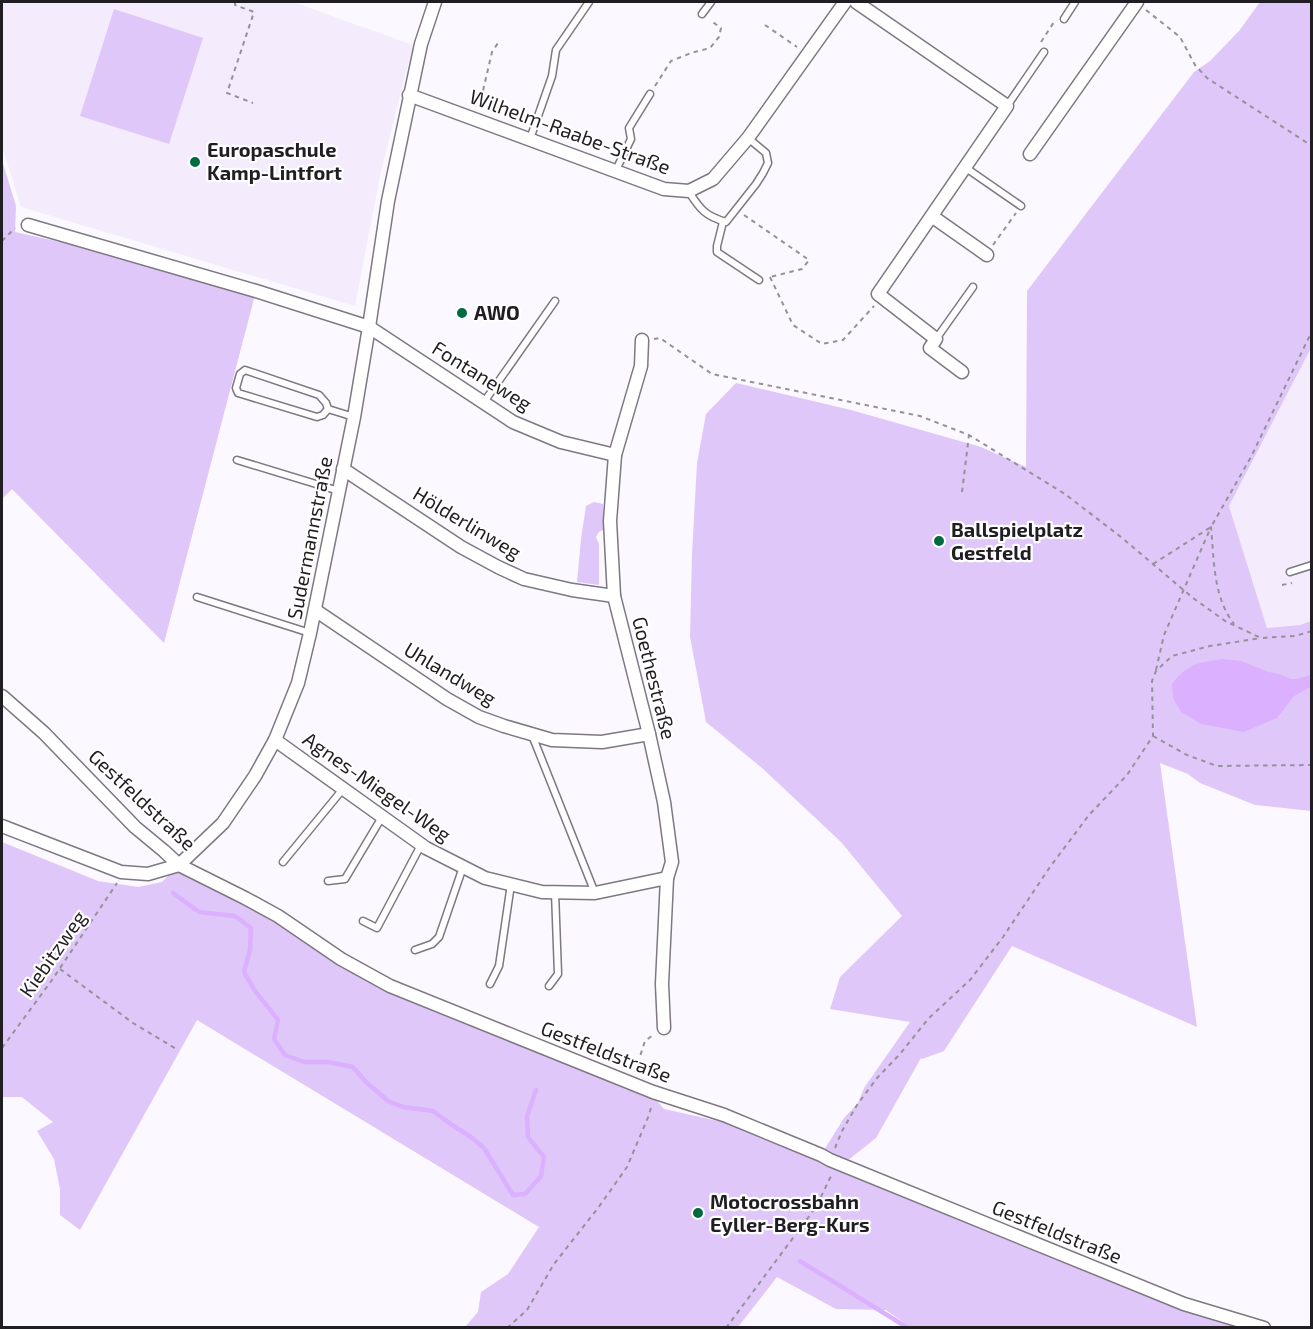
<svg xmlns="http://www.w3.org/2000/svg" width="1313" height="1329" font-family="'Exo 2',sans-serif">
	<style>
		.built { fill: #f4ebfd }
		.green { fill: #e0c7f9 }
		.water { fill: #dab0ff }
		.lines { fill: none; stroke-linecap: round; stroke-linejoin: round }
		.stream { stroke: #dab0ff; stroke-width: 4.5 }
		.service-casing { stroke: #7d7881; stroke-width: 9 }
		.minor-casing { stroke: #7d7881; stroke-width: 15 }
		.path { stroke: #959297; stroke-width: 2; stroke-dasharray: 4.5 4.5; stroke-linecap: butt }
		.service { stroke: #fff; stroke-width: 6 }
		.minor { stroke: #fff; stroke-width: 12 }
		.poi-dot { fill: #006b41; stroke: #fff; stroke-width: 2 }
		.labels { text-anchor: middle; stroke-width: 4.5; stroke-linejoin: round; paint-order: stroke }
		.street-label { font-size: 20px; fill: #201e22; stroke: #fff }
		.poi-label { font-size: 20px; font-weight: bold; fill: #201e22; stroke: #fff; text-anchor: start }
	</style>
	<rect width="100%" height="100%" fill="#fcf8ff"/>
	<g class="built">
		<polygon points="2,2 293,2 413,45 381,171 355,306 21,207 2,146"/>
		<polygon points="1311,348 1311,621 1300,625 1267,629 1229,506"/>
	</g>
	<g class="green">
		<polygon points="1260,2 1311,2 1311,348 1229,506 1267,628 1300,625 1311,621 1311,811 1255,805 1200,783 1188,774 1160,763 1197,1027 1012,946 944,1051 922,1059 921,1058 876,1138 842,1165 945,1207 1263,1327 910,1327 886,1310 836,1309 777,1277 738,1327 465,1327 478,1312 481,1292 508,1274 539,1227 197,1020 80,1230 60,1215 60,1189 54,1159 37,1131 53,1122 22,1097 2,1097 2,842 98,881 138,887 162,882 179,865 341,959 533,1045 627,1090 649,1092 664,1109 723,1122 818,1160 833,1162 821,1155 844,1118 858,1103 864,1088 910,1022 830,1009 840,977 902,916 841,842 762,768 706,722 690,637 692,554 697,463 706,414 736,383 851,410 981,447 1026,467 1027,291 1194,72 1210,61 1239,31"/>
		<polygon points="114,9 203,38 169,144 80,116"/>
		<polygon points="2,160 16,206 15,232 177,268 256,291 164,643 12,489 2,499"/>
		<polygon points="594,502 603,504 603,530 599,532 596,537 599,544 599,585 577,582 581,539 586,506"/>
	</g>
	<path class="water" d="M 1223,659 L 1241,661 L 1269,672 L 1279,674 L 1291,679 L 1297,679 L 1311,675 L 1311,687 L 1294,696 L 1277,718 L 1244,732 L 1201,724 L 1181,712 L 1173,698 L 1172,684 C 1189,663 1197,663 1223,659 Z"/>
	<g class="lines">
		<g class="stream">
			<polyline points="173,893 199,912 235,916 251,928 250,950 244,972 255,991 278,1020 274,1039 285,1055 304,1062 328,1062 353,1067 366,1082 388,1101 403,1107 433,1111 452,1125 471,1137 484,1148 513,1195 525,1194 541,1176 544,1157 528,1137 527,1116 536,1090"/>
			<polyline points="800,1261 908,1328"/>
		</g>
		<g class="service-casing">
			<g id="service">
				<polyline points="702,14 711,2"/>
				<polyline points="1064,19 1075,2"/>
				<polyline points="1007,106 1044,52"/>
				<polyline points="530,139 552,76 556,50 589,2"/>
				<polyline points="966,168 1021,206"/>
				<polyline points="616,170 631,139 629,128 650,94"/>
				<path d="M 689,192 C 700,209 705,216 726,222 L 756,184 L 763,173 L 768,163 L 766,153 L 748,138"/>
				<polyline points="723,222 717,246 717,252 759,280"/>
				<polyline points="936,339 973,287"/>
				<polyline points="484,402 555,301"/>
				<polyline points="328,409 326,403 319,395 245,370 240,374 236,388 238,393 317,417 323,415 328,409 354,417"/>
				<polyline points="237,460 339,491"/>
				<polyline points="1290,572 1312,565"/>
				<polyline points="197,597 310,633"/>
				<polyline points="532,735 595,893"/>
				<polyline points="283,862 343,789"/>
				<polyline points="328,881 345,879 382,817"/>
				<polyline points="363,921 377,928 421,845"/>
				<polyline points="415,950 432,944 439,937 463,867"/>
				<polyline points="490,984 499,966 511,884"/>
				<polyline points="549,986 558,974 555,892"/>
			</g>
		</g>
		<g class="minor-casing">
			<g id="minor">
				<polyline points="856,2 1007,106 878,294 936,339 930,348 962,372"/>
				<polyline points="409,95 664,189 689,191 713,179 748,138 845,2"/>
				<polyline points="1030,154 1137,2"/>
				<polyline points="933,217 987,255"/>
				<polyline points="28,225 256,291 369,327 513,422 561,442 615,455"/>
				<polyline points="642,340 641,366 615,455 610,521 614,596 649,734 664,802 672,862 667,878 662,984 664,1028"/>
				<polyline points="343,469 461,547 498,567 524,579 572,590 614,596"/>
				<polyline points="315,610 447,699 479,717 504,726 552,740 602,742 649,734"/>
				<polyline points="2,696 44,733 135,827 164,851 179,865 245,898 278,916 341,959 390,986 653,1092 724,1115 821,1155 830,1160 1184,1304 1264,1328"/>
				<polyline points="275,740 426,848 485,878 542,892 595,893 667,878"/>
				<polyline points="2,826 121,872 148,874 179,865 223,823 255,776 275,740 298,683 310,633 354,417 369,327 388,201 421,44 435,2"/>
			</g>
		</g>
		<g class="path">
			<polyline points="235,2 235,5 254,12 227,93 253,103"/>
			<polyline points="1146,10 1180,37 1195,65 1207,78 1312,146"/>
			<polyline points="765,25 797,47"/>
			<polyline points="1041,42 1054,22"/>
			<polyline points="655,86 671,61 691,53 710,48 719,37 721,28 710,20"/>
			<polyline points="479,108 492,52 500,40"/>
			<polyline points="744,215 809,260 802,269 770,277"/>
			<polyline points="2,241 15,228"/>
			<polyline points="993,245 1016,213"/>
			<polyline points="770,277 793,325 822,344 843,340 874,306"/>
			<polyline points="654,339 660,338 712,374 920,416 969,435 1065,494 1121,537 1193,598 1225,621 1261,638 1295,636 1312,631"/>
			<polyline points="962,492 969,435"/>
			<polyline points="1153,564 1211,527 1251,457 1312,331"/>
			<polyline points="1282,585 1292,583"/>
			<path d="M 1156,670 L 1164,635 L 1211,527 C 1214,559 1213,597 1234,624"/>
			<polyline points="1153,736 1187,755 1217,766 1312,765"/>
			<polyline points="60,969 133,1023 178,1050"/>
			<polyline points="2,1048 52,980 117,883"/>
			<polyline points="635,1072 645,1041 653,1035"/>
			<polyline points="835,1148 842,1131 857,1105 877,1078 900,1054 928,1019 970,980 1003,937 1050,867 1089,815 1127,775 1153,736 1152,681 1156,671 1172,656 1210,646 1261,638"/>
			<polyline points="507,1328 527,1310 554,1264 598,1208 627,1167 649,1115 652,1104"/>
			<polyline points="726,1328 816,1207 832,1174"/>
		</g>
		<use href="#service" class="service"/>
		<use href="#minor" class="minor"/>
	</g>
	<g class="poi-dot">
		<circle cx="195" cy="162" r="6"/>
		<circle cx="462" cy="313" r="6"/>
		<circle cx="939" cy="541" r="6"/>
		<circle cx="698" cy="1213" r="6"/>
	</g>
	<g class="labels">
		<g class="street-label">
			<text transform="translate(570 132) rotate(20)" y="7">Wilhelm-Raabe-Straße</text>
			<text transform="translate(482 376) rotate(32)" y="7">Fontaneweg</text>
			<text transform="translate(467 523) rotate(31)" y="7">Hölderlinweg</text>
			<text transform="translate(310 538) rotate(-79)" y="7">Sudermannstraße</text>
			<text transform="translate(450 674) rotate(31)" y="7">Uhlandweg</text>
			<text transform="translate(654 678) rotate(76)" y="7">Goethestraße</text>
			<text transform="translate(377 787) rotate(35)" y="7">Agnes-Miegel-Weg</text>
			<text transform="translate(142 800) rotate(43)" y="7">Gestfeldstraße</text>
			<text transform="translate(53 954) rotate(-55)" y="7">Kiebitzweg</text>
			<text transform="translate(606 1052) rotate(21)" y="7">Gestfeldstraße</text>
			<text transform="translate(1057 1232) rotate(22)" y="7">Gestfeldstraße</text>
		</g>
		<g class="poi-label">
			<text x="207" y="157">Europaschule<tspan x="207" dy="23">Kamp-Lintfort</tspan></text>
			<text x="474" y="320">AWO</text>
			<text x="951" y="537">Ballspielplatz<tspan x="951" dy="23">Gestfeld</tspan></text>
			<text x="710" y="1209">Motocrossbahn<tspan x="710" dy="23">Eyller-Berg-Kurs</tspan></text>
		</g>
	</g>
	<rect width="1313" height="1329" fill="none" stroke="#201e22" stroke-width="6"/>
</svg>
